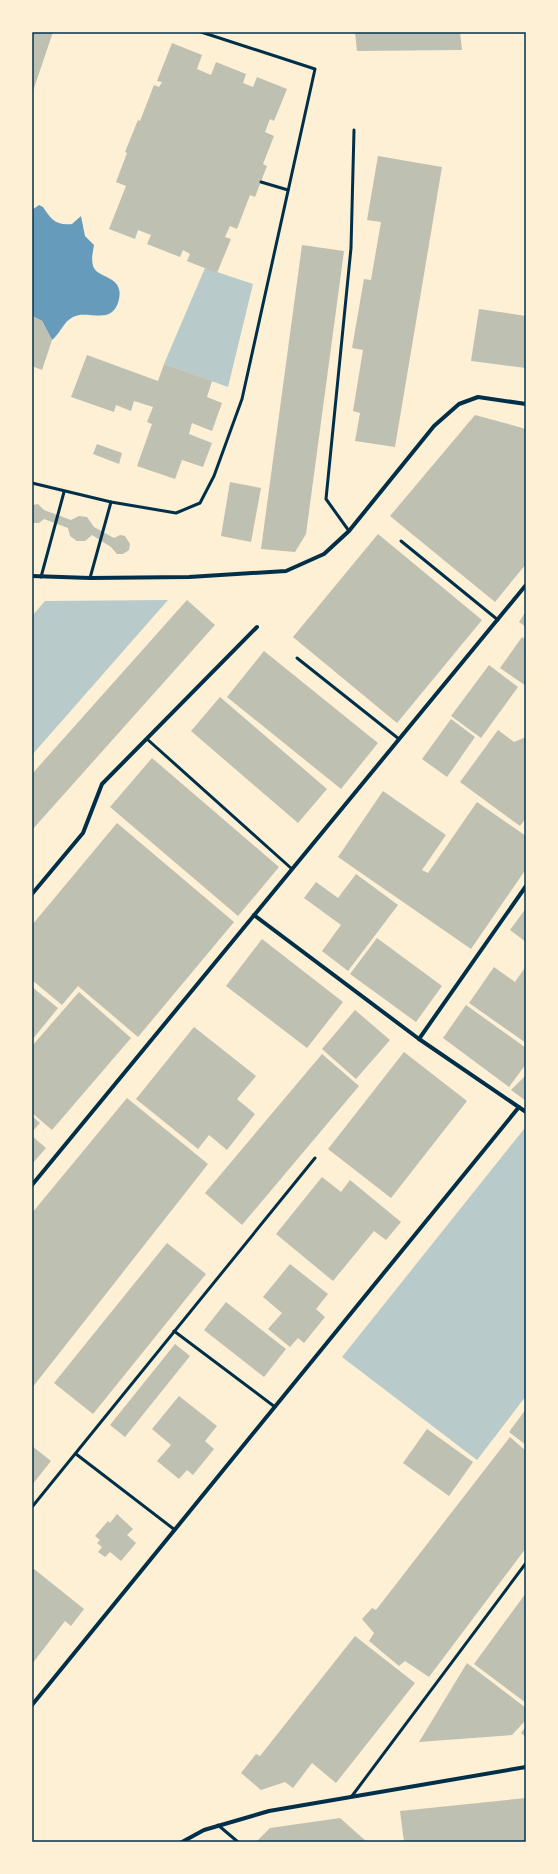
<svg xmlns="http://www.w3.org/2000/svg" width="558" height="1874" font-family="Ubuntu,sans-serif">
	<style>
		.green { fill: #b9caca }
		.water { fill: #669bbc }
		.building { fill: #bec0b2 }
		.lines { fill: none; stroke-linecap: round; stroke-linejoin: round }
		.service { stroke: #003049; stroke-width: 3 }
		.minor { stroke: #003049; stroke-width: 4 }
		.neatline { fill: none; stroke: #003049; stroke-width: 1.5 }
	</style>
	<rect width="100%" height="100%" fill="#fdf0d5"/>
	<g class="green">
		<polygon points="205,268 253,284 228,387 164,364"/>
		<polygon points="168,600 32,755 32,616 45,601"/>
		<polygon points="524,1129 526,1130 526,1396 477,1460 342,1357"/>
	</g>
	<path class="water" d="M 39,205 L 43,207 C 51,219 56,226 72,224 L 81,216 L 85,236 L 94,245 C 93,252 91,258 93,266 C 97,279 124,275 119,299 C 113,327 88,309 73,317 C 63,322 60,334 52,340 L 42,321 L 32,316 L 32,210 Z"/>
	<g class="building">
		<polygon points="32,32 53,32 32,94"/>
		<polygon points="355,32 460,32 462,50 357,51"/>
		<polygon points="172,43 202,55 197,69 211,75 216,62 246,74 243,83 253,87 257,77 287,89 274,121 270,119 265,132 274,136 263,164 267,166 255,197 250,195 237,229 230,226 225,237 231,239 217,273 187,261 190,254 183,250 180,257 147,244 151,235 138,230 135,239 109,229 126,186 116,182 127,153 125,152 138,120 140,121 154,85 159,87 162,82 157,81"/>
		<polygon points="378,156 442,167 395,447 355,441 360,413 353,411 363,350 352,348 364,279 371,280 381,222 367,220"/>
		<polygon points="302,245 344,251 306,534 295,552 261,549"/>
		<polygon points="479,309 526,316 526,368 471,361"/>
		<polygon points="32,316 42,321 52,340 42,370 32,366"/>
		<polygon points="87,355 158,381 164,364 212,381 207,397 222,403 212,431 192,423 189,434 212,443 203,467 182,460 175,479 137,466 152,424 147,422 153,407 134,401 131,411 116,405 114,412 71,397"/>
		<polygon points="475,415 526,429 526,564 495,602 390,516"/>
		<polygon points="97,444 122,453 119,464 93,454"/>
		<polygon points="230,482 261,488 251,542 221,536"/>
		<polygon points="38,504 44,510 71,520 79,516 87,517 94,527 114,538 120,535 125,536 130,544 129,550 123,554 117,554 111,547 92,535 85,541 77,541 70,536 68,528 44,519 39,523 32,523 32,505"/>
		<polygon points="378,534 482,620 397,723 293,637"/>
		<polygon points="187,600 215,625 32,830 32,774"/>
		<polygon points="526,611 526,627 519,622"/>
		<polygon points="522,637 526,640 526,686 500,668"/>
		<polygon points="264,651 378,743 341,789 227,697"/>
		<polygon points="489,665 518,687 481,738 451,716"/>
		<polygon points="220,697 327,789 298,823 191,731"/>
		<polygon points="451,719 475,737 447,777 422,759"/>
		<polygon points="498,730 514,742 526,737 526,818 520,826 460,782"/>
		<polygon points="152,758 279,867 238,916 110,807"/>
		<polygon points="383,791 446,835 422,870 428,873 477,802 526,836 526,869 471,949 338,857"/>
		<polygon points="117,823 234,922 138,1037 78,986 62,1005 32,980 32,954 34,951 32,949 32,925"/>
		<polygon points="356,874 398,905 348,971 322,951 341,925 304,898 316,882 338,898"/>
		<polygon points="526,908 526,942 510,930"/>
		<polygon points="377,938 442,986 416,1022 350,974"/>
		<polygon points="262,939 343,1002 307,1048 226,986"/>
		<polygon points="526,966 526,1043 469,1003 494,967 515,982"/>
		<polygon points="32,987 58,1008 32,1040"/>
		<polygon points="79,992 131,1038 52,1130 32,1113 32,1046"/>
		<polygon points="466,1005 526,1048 526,1064 509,1087 443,1038"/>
		<polygon points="355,1010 390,1040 356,1079 322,1049"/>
		<polygon points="194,1027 256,1076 237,1099 255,1114 227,1150 209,1135 198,1149 136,1099"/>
		<polygon points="404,1052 467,1101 391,1198 328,1149"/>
		<polygon points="322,1054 359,1086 242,1225 205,1193"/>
		<polygon points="526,1075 526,1101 511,1090"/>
		<polygon points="127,1098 208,1164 32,1388 32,1213"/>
		<polygon points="32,1116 40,1123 32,1132"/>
		<polygon points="32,1136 46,1148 32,1164"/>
		<polygon points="322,1177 341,1192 350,1180 401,1222 386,1240 374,1231 333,1281 276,1234"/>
		<polygon points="167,1243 206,1274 93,1414 54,1383"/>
		<polygon points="290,1264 328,1294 316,1309 325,1317 304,1343 298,1338 290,1347 268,1329 282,1313 263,1297"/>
		<polygon points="226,1302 286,1349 264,1377 204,1330"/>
		<polygon points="175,1344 190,1356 125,1437 110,1425"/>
		<polygon points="179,1396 217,1426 205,1441 214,1449 193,1475 187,1470 179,1479 157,1461 171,1445 152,1429"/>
		<polygon points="526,1409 526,1445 509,1432"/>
		<polygon points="427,1429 473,1462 449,1496 403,1463"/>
		<polygon points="510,1437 526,1451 526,1548 429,1677 405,1661 399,1666 369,1641 374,1633 362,1619 372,1608 376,1610"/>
		<polygon points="32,1446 51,1461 32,1485"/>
		<polygon points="117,1514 133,1529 127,1535 136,1543 121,1561 110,1552 105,1557 98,1552 102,1547 97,1543 100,1540 95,1536 108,1521 110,1523"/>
		<polygon points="34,1569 84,1609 71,1626 65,1621 32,1664 32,1572"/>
		<polygon points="526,1593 526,1703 474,1664"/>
		<polygon points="355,1636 415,1683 336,1783 312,1763 293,1788 285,1782 261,1790 241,1773 256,1754 260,1756"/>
		<polygon points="467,1663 526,1708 526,1720 512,1735 419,1742"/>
		<polygon points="526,1726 526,1737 521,1733"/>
		<polygon points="526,1798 526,1842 404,1842 400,1811"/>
		<polygon points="340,1818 367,1842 256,1842 270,1828"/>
	</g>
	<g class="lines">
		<g class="service">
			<polyline points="261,182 288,190"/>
			<polyline points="32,483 111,502 176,513 200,503 214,476 242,399 315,69 201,32"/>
			<polyline points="349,531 326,499 351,248 354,130"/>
			<polyline points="401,541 498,620"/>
			<polyline points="41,577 64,492"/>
			<polyline points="90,578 111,502"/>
			<polyline points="297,658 399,739"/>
			<polyline points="147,739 292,869"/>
			<polyline points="174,1331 275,1407"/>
			<polyline points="76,1454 175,1530"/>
			<polyline points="32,1507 315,1158"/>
			<polyline points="352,1796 526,1563"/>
			<polyline points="218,1825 238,1842"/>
		</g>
		<g class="minor">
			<polyline points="32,576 90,578 189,577 286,571 324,554 349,531 434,426 459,404 478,397 526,404"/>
			<polyline points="32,894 83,833 102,784 257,627"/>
			<polyline points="254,915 419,1039 526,1112"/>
			<polyline points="419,1039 526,886"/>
			<polyline points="32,1185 526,585"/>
			<polyline points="32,1705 519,1107"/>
			<polyline points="182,1842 204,1830 269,1811 526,1767"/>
		</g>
	</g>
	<rect width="558" height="1874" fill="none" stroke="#fdf0d5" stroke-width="66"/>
	<rect x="33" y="33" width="492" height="1808" class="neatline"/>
</svg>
